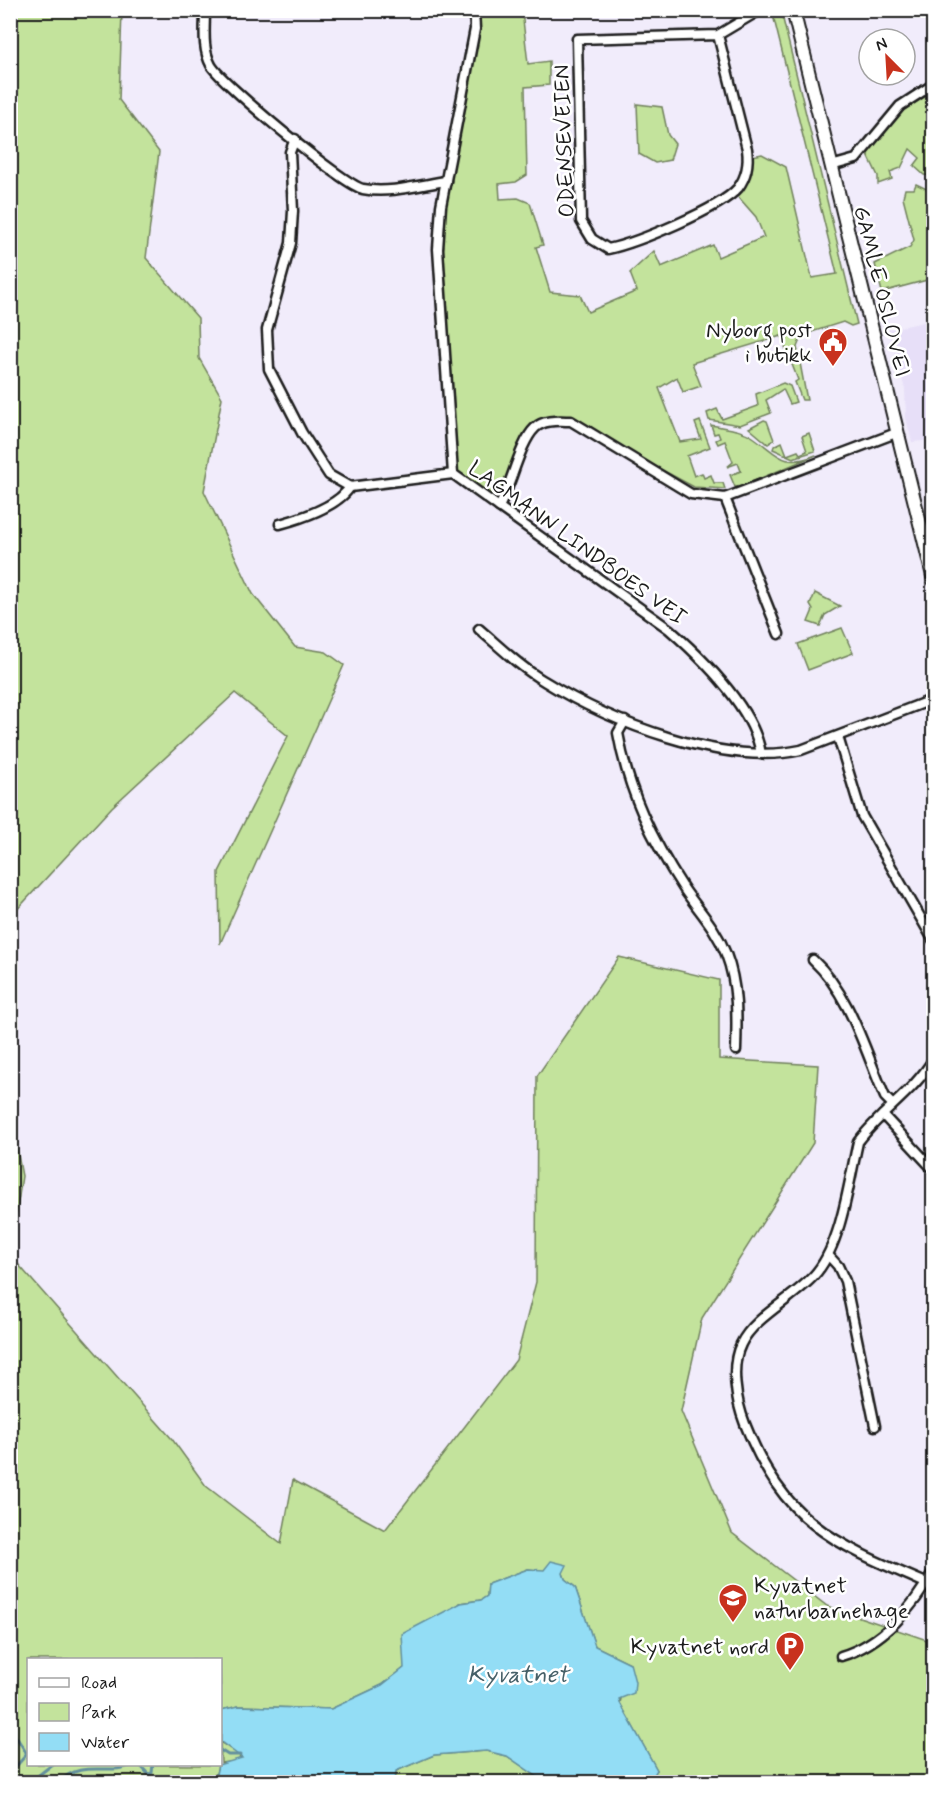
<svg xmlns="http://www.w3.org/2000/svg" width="944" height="1793" font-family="Mynerve,sans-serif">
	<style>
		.built { fill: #e7dff8 }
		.green { fill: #c3e39c; stroke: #70805c; stroke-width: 1.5 }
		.water { fill: #93ddf5; stroke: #63909e; stroke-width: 1.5 }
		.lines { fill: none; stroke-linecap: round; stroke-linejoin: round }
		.stream { stroke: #63909e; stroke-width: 3 }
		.street-casing { stroke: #1c1c1c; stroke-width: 13 }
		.secondary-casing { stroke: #1c1c1c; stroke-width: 16 }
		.street { stroke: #fff; stroke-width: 8 }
		.secondary { stroke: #fff; stroke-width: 12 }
		.labels { text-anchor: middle; stroke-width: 5; stroke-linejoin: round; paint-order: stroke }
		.street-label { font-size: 22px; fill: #1c1c1c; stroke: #fff }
		.poi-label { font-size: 22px; fill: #1c1c1c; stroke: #fff; text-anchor: end }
		.water-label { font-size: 24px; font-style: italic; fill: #466068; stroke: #fff }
	</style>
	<rect width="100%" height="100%" fill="#f1ecfb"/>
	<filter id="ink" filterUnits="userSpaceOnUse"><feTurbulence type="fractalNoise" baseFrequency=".0167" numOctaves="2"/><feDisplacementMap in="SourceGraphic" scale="12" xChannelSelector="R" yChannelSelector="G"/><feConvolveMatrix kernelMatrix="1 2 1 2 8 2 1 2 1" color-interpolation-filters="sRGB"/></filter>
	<g filter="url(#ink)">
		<polygon class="built" points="933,320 933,440 912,442 906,418 905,389 888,330"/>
		<g class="green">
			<polygon points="11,10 122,11 119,100 159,152 146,258 198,318 199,358 222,398 204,491 253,594 295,647 326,652 344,665 220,944 219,872 288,736 235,693 112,807 11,916"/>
			<polygon points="474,11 522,11 528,64 549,61 549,85 525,87 527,175 516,182 499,184 500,199 518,198 530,203 543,245 536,247 550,292 580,295 588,312 637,291 630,273 654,251 661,267 713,245 718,257 764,237 756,217 734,192 748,157 762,154 786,167 812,278 837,274 772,11 781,11 857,324 851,326 843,322 802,335 797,347 807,400 802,400 795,382 798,380 781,336 692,363 701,386 683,392 677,377 659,388 680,442 701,439 695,423 700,421 710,447 687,456 694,476 702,473 704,478 711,475 714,483 723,483 725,489 694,487 571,421 536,426 499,507 453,474 438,249"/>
			<polygon points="933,91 933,176 924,175 914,166 920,158 910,149 901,168 890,172 892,179 878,184 878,176 867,153 904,110"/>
			<polygon points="637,104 662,107 668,135 675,144 670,160 655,163 639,154"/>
			<polygon points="916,184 933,192 933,284 931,279 882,292 875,264 910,247 914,240 903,197 905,189 914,189"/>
			<polygon points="783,383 790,386 796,402 790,404 783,389 766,400 771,413 740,425 709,420 707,413 717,409 722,419 758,406 756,394"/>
			<polygon points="764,420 767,421 774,440 768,444 749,428"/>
			<path d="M 711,425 C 725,428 741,429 753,437 C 778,454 782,469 816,455 L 740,487 L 735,487 L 730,475 L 741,471 L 738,463 L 727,467 L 733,462 L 725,441 L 718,444 L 716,440 L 720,438 L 718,433 L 714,434 Z"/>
			<polygon points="809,433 815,451 793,458 773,449 774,446 782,442 787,455 798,451 800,454 807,451 802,436"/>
			<polygon points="815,593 840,606 825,615 820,626 808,622 813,610 810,605"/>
			<polygon points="842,628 853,653 808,670 798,644"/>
			<polygon points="619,957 719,980 719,1059 818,1065 813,1143 702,1318 681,1411 732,1533 827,1606 933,1642 933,1782 662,1782 654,1773 657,1770 620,1703 630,1663 595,1646 575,1587 565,1579 563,1573 528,1569 488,1584 487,1596 481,1600 460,1603 404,1668 382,1685 331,1709 239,1706 221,1710 220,1660 28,1660 28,1764 218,1765 216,1774 218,1782 11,1782 10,1255 172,1439 206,1486 281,1544 293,1480 385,1530 516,1360 536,1282 537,1076"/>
			<polygon points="11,1118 22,1176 11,1249 10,1118"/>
			<polygon points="220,1742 240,1755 239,1761 221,1763"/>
			<polygon points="486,1751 507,1756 545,1782 395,1782 396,1771 434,1755"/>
		</g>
		<polygon class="water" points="551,1561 567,1565 563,1573 565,1579 575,1587 595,1646 630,1663 635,1682 634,1693 619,1699 620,1703 657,1770 655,1773 662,1782 545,1782 507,1756 486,1751 434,1755 396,1771 395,1782 218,1782 216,1774 218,1765 242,1758 221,1742 221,1710 239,1706 331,1709 382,1685 404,1668 402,1634 461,1603 481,1600 487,1596 488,1584 528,1569 544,1570"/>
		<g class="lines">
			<g class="stream">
				<polyline points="10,1727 27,1754 10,1773"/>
				<polyline points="220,1750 228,1755 240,1755"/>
				<polyline points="139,1764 148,1774 152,1773 153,1764"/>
				<polyline points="10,1781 24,1782"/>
				<polyline points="30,1782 53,1764"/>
				<path d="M 59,1782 C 83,1758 109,1777 134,1764"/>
			</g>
			<g class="street-casing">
				<g id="street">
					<path d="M 205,10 C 205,29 202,48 211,65 C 220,82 345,186 363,189 C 389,194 420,185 446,181"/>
					<path d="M 474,10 L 475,29 L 441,206 L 438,249 L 453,474 L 669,629 C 702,658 754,709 761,754"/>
					<path d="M 718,35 L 747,149 C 749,163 747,176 738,188 C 720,209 636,243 608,249 L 592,239 L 581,221 L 577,39 L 718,35 L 760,10"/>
					<polyline points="295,139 290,152 293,211 291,243 267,330 269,369 302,433 329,475 350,487 453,474"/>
					<polyline points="831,166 856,159 900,106 934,84"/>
					<polyline points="725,498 779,634"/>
					<path d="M 499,507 C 511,486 520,442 535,428 C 544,419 560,421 571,421 L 691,494 L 725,498 L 896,433"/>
					<path d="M 280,524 C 302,518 337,507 350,487"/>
					<path d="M 479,629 C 500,647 520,667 544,681 C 610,722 724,767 801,750 L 934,699"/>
					<path d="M 625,721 L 618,733 C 628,791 652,840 684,889 C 699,911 716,928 726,954 C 738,985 737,1018 736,1050"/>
					<polyline points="838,737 862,816 934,941"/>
					<path d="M 813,960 C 850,994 865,1051 885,1097 L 892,1104"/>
					<polyline points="883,1115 934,1170"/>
					<polyline points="828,1255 838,1266 845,1281 875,1426"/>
					<path d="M 926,1583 C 833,1543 785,1524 745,1424 C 736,1401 730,1366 741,1344 C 754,1316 797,1297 817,1272 C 842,1241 849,1181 858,1142 C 880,1112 915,1091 934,1058"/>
					<path d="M 841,1656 C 882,1644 914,1607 934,1570"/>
				</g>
			</g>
			<g class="secondary-casing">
				<polyline id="secondary" points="793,10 934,580"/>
			</g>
			<use href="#street" class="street"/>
			<use href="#secondary" class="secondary"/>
		</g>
	</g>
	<defs>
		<g id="civic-pin" transform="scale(1.5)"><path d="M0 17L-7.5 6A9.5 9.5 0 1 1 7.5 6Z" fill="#c8321e" stroke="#fff"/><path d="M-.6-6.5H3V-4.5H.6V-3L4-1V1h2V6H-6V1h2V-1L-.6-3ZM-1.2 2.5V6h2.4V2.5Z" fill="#fff"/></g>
		<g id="school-pin" transform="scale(1.5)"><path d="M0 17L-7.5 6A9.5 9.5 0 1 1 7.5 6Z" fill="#c8321e" stroke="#fff"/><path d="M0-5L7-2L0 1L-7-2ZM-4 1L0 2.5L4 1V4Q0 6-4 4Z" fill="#fff"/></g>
		<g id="parking-pin" transform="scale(1.5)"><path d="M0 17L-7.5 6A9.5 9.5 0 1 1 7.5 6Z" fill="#c8321e" stroke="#fff"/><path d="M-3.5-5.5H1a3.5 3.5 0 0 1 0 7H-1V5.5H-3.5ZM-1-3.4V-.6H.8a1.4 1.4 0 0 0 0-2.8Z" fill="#fff"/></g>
	</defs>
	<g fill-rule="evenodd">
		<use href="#civic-pin" x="833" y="342"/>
		<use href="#school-pin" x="733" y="1598"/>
		<use href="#parking-pin" x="790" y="1646"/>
	</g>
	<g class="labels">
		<g class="street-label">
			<text transform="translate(563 141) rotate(-92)" y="8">ODENSEVEIEN</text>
			<text transform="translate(883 291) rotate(76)" y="8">GAMLE OSLOVEI</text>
			<text transform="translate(578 542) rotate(36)" y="8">LAGMANN LINDBOES VEI</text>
		</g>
		<g class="poi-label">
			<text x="812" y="337">Nyborg post<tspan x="812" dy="25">i butikk</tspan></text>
			<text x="754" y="1593" text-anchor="start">Kyvatnet<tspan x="754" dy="25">naturbarnehage</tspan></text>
			<text x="769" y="1654">Kyvatnet nord</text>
		</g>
		<g class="water-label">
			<text x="518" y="1682">Kyvatnet</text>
		</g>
	</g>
	<rect width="944" height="1793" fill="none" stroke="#fff" stroke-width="36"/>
	<rect x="18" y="18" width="908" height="1757" fill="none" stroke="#1c1c1c" stroke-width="2" filter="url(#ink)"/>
	<rect x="27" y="1658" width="195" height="108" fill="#ffffff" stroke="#a4a4a4" stroke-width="1.5"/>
	<rect x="39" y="1678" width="30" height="9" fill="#ffffff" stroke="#a4a4a4" stroke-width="1.5"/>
	<text x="81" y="1688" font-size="18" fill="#1c1c1c">Road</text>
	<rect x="39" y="1703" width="30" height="18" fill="#c3e39c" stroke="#a4a4a4" stroke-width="1.5"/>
	<text x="81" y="1718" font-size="18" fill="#1c1c1c">Park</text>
	<rect x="39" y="1733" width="30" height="18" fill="#93ddf5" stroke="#a4a4a4" stroke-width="1.5"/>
	<text x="81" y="1748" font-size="18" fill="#1c1c1c">Water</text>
	<g transform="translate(887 57) rotate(336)"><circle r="28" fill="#ffffff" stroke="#a4a4a4" stroke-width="1.5"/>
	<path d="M0-4.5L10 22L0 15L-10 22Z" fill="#c8321e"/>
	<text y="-9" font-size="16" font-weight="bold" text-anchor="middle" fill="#1c1c1c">N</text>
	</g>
</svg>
